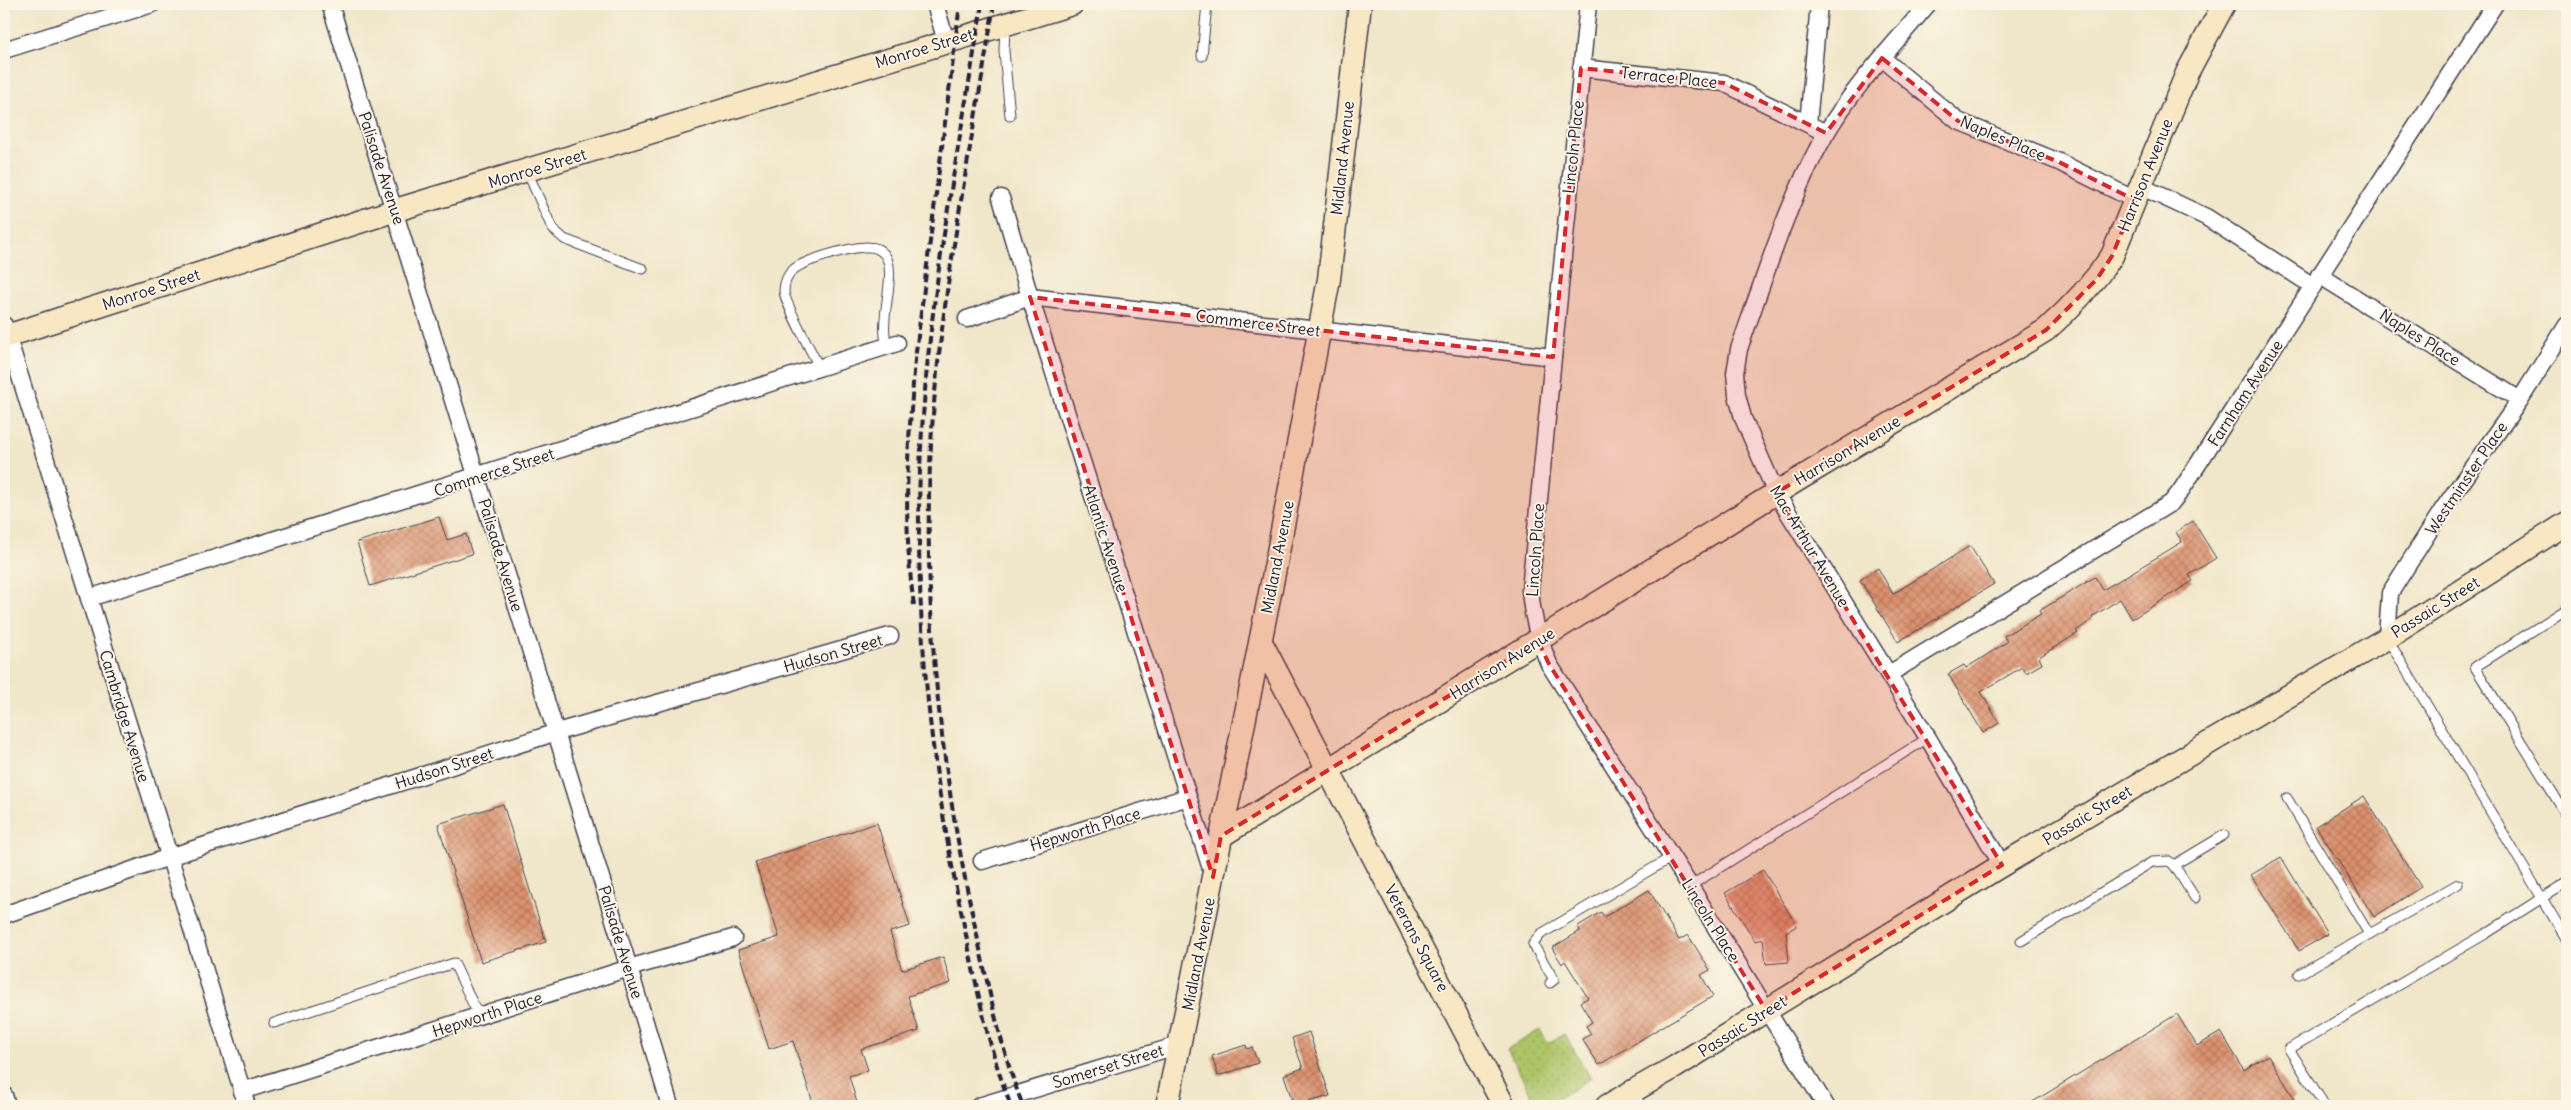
<svg xmlns="http://www.w3.org/2000/svg" width="2571" height="1110" font-family="Delius,sans-serif">
	<style>
		.park { fill: url(#park-dots); stroke: #687352 }
		.building { fill: url(#building-cross-hatch) }
		.lines { fill: none; stroke-linecap: round; stroke-linejoin: round }
		.lane-casing { stroke: #413f50; stroke-width: 11 }
		.street-casing { stroke: #413f50; stroke-width: 19 }
		.secondary-casing { stroke: #413f50; stroke-width: 25 }
		.lane { stroke: #fff; stroke-width: 9 }
		.street { stroke: #fff; stroke-width: 16 }
		.secondary { stroke: #f9e7c3; stroke-width: 22 }
		.rail { stroke: #22223b; stroke-width: 4; stroke-dasharray: 8 4; stroke-linecap: butt }
		.marked { fill: #d62828; fill-opacity: 0.2; stroke: #d62828; stroke-width: 4; stroke-dasharray: 10 6; stroke-linejoin: round }
		.labels { text-anchor: middle; stroke-width: 4; stroke-linejoin: round; paint-order: stroke }
		.street-label { font-size: 16px; fill: #22223b; stroke: #fcf5e5 }
	</style>
	<defs>
		<pattern id="park-dots" width="8" height="8" patternUnits="userSpaceOnUse" patternTransform="scale(1.25)"><rect width="8" height="8" fill="#adc468"/><path d="M2 2h.1M6 6h.1" fill="none" stroke="#95a85b" stroke-width="1.8" stroke-linecap="round"/></pattern>
		<pattern id="building-cross-hatch" width="8" height="8" patternUnits="userSpaceOnUse" patternTransform="scale(1.25)"><rect width="8" height="8" fill="#dc916d"/><path d="M0 0l8 8M0 8l8-8" fill="none" stroke="#b2765b"/></pattern>
	</defs>
	<rect width="100%" height="100%" fill="#fcf5e5"/>
	<filter id="ink" filterUnits="userSpaceOnUse"><feTurbulence type="fractalNoise" baseFrequency=".02" numOctaves="2"/><feDisplacementMap in="SourceGraphic" scale="10" xChannelSelector="R" yChannelSelector="G"/><feConvolveMatrix kernelMatrix="1 2 1 2 8 2 1 2 1" color-interpolation-filters="sRGB"/></filter>
	<filter id="wash" filterUnits="userSpaceOnUse"><feTurbulence type="fractalNoise" baseFrequency=".0096" numOctaves="4" result="noise"/><feDisplacementMap in="SourceGraphic" scale="20" xChannelSelector="R" yChannelSelector="G"/><feGaussianBlur stdDeviation="1.12" result="paint"/><feColorMatrix in="noise" values="0 0 0 0 0 0 0 0 0 0 0 0 0 0 0 0 0 1.4 0 .05"/><feComposite in="paint" operator="in"/></filter>
	<g filter="url(#wash)">
		<rect width="100%" height="100%" fill="#f0e6c9"/>
		<path class="park" d="M 1540,1030 L 1548,1043 L 1564,1034 L 1591,1078 C 1576,1087 1548,1110 1532,1096 L 1507,1049 Z"/>
		<g id="blocks">
			<g class="building">
				<polygon points="439,517 447,540 466,534 472,554 370,586 357,542"/>
				<polygon points="2193,521 2216,558 2189,575 2193,581 2132,619 2120,599 2092,617 2093,619 2076,631 2078,633 2039,657 2042,664 2026,673 2022,667 1981,692 1999,723 1983,733 1948,674 1964,665 1966,668 2007,642 2004,636 2041,614 2039,611 2095,577 2103,590 2182,542 2176,532"/>
				<polygon points="1970,546 1994,584 1898,642 1860,580 1878,568 1893,594"/>
				<polygon points="2364,796 2421,887 2374,917 2316,826"/>
				<polygon points="503,804 546,942 481,962 438,824"/>
				<polygon points="877,823 910,926 890,932 902,970 943,957 951,983 908,996 919,1031 861,1049 868,1070 849,1076 858,1106 814,1106 793,1041 769,1049 738,950 779,937 755,862"/>
				<polygon points="2281,857 2328,934 2299,951 2251,875"/>
				<polygon points="1763,870 1797,926 1786,932 1789,962 1766,964 1763,939 1755,941 1725,893"/>
				<polygon points="1649,890 1679,940 1688,935 1710,970 1701,975 1713,996 1599,1065 1582,1039 1591,1034 1586,1026 1592,1022 1580,1002 1588,998 1565,961 1562,964 1552,948 1580,931 1578,926 1601,912 1604,917"/>
				<polygon points="2177,1014 2197,1046 2221,1032 2244,1070 2268,1055 2294,1098 2290,1101 2293,1106 2026,1106"/>
				<polygon points="1309,1032 1330,1096 1294,1106 1284,1075 1303,1068 1292,1038"/>
				<polygon points="1246,1045 1247,1049 1252,1047 1258,1063 1218,1076 1212,1056"/>
			</g>
		</g>
	</g>
	<g filter="url(#ink)">
		<use href="#blocks" fill-opacity="0" stroke="#413f50" stroke-width="1"/>
		<g class="lines">
			<g class="lane-casing">
				<g id="lane">
					<polyline points="1005,26 1004,51 1010,116"/>
					<polyline points="1202,56 1207,4"/>
					<polyline points="527,171 552,228 564,239 643,269"/>
					<path d="M 819,367 C 813,354 784,302 784,291 C 784,284 787,275 793,270 C 804,260 854,246 869,247 C 876,247 881,250 885,255 C 898,273 878,319 887,345"/>
					<polyline points="2567,609 2475,667 2567,816"/>
					<polyline points="2387,638 2567,940"/>
					<polyline points="2287,798 2369,934"/>
					<polyline points="1690,886 1928,738"/>
					<polyline points="2195,898 2174,865 2224,835"/>
					<polyline points="2021,941 2152,862 2169,861 2174,865"/>
					<polyline points="2299,974 2458,884"/>
					<polyline points="1550,983 1554,980 1533,944 1541,934 1672,857"/>
					<polyline points="274,1023 454,963 479,1017"/>
					<polyline points="1633,1091 1641,1106"/>
					<polyline points="2325,1106 2289,1049 2487,933 2567,882"/>
				</g>
			</g>
			<g class="street-casing">
				<g id="street">
					<polyline points="330,4 629,968 670,1106"/>
					<polyline points="935,4 946,41"/>
					<path d="M 1588,4 L 1530,590 C 1532,617 1538,639 1549,664 L 1690,886 L 1826,1106"/>
					<path d="M 1928,4 C 1893,46 1853,87 1825,135 C 1787,202 1765,277 1739,349 L 1735,373 L 1737,395 L 1743,418 L 1776,493 L 1928,738 L 2002,865"/>
					<polyline points="4,50 152,4"/>
					<polyline points="1882,58 1958,121 2059,162 2135,200"/>
					<polyline points="1581,68 1724,83 1826,133"/>
					<polyline points="1808,124 1819,4"/>
					<polyline points="2140,186 2206,217 2313,286"/>
					<polyline points="1001,198 1030,297 1213,875"/>
					<polyline points="2319,275 2520,400"/>
					<polyline points="967,319 1030,297 1553,357"/>
					<polyline points="4,325 247,1106"/>
					<polyline points="89,598 897,343"/>
					<polyline points="2387,638 2390,593 2443,509 2520,400 2567,325"/>
					<polyline points="1889,674 2171,503 2180,492 2495,4"/>
					<polyline points="982,861 1188,797"/>
					<polyline points="4,915 169,857 557,732 890,636"/>
					<polyline points="242,1091 629,968 733,938"/>
					<polyline points="4,1095 7,1106"/>
					<polyline points="979,1106 1179,1045"/>
				</g>
			</g>
			<g class="secondary-casing">
				<g id="secondary">
					<polyline points="4,337 396,210 1072,4"/>
					<polyline points="1261,642 1504,1106"/>
					<path d="M 1221,836 L 1776,493 L 2046,330 C 2072,307 2093,284 2112,256 L 2187,73 L 2224,4"/>
					<polyline points="1167,1106 1276,563 1329,279 1360,4"/>
					<polyline points="1607,1106 1675,1067 2002,865 2387,638 2567,523"/>
				</g>
			</g>
			<use href="#lane" class="lane"/>
			<use href="#street" class="street"/>
			<use href="#secondary" class="secondary"/>
			<g class="rail">
				<path d="M 982,4 C 961,137 934,269 924,403 C 910,573 926,745 961,911 C 975,977 986,1043 1011,1106"/>
				<path d="M 994,4 C 973,137 946,269 934,403 C 919,574 937,750 973,917 C 987,980 999,1045 1023,1106"/>
				<path d="M 914,605 C 902,522 908,442 915,360 L 960,4"/>
			</g>
		</g>
	</g>
	<path class="marked" d="M 1882,58 L 1958,121 L 2059,162 L 2135,200 L 2112,256 L 2097,279 L 2046,330 L 1776,493 L 2002,865 L 1766,1010 L 1549,664 L 1538,641 L 1221,836 L 1213,877 L 1030,297 L 1553,357 L 1581,68 L 1724,83 L 1826,133 Z"/>
	<g class="labels">
		<g class="street-label">
			<text transform="translate(924 48) rotate(-17)" y="6">Monroe Street</text>
			<text transform="translate(1669 77) rotate(6)" y="6">Terrace Place</text>
			<text transform="translate(2003 138) rotate(23)" y="6">Naples Place</text>
			<text transform="translate(1573 147) rotate(-84)" y="6">Lincoln Place</text>
			<text transform="translate(1342 158) rotate(-84)" y="6">Midland Avenue</text>
			<text transform="translate(382 168) rotate(72)" y="6">Palisade Avenue</text>
			<text transform="translate(537 168) rotate(-17)" y="6">Monroe Street</text>
			<text transform="translate(2145 175) rotate(-68)" y="6">Harrison Avenue</text>
			<text transform="translate(151 289) rotate(-18)" y="6">Monroe Street</text>
			<text transform="translate(1258 323) rotate(7)" y="6">Commerce Street</text>
			<text transform="translate(2420 337) rotate(32)" y="6">Naples Place</text>
			<text transform="translate(2245 393) rotate(-57)" y="6">Farnham Avenue</text>
			<text transform="translate(1847 450) rotate(-31)" y="6">Harrison Avenue</text>
			<text transform="translate(494 472) rotate(-18)" y="6">Commerce Street</text>
			<text transform="translate(2466 478) rotate(-56)" y="6">Westminster Place</text>
			<text transform="translate(1106 538) rotate(72)" y="6">Atlantic Avenue</text>
			<text transform="translate(1810 546) rotate(59)" y="6">Mac Arthur Avenue</text>
			<text transform="translate(1535 550) rotate(-86)" y="6">Lincoln Place</text>
			<text transform="translate(501 555) rotate(73)" y="6">Palisade Avenue</text>
			<text transform="translate(1277 557) rotate(-79)" y="6">Midland Avenue</text>
			<text transform="translate(2435 607) rotate(-32)" y="6">Passaic Street</text>
			<text transform="translate(833 653) rotate(-16)" y="6">Hudson Street</text>
			<text transform="translate(1502 663) rotate(-32)" y="6">Harrison Avenue</text>
			<text transform="translate(125 716) rotate(73)" y="6">Cambridge Avenue</text>
			<text transform="translate(444 768) rotate(-18)" y="6">Hudson Street</text>
			<text transform="translate(2087 815) rotate(-31)" y="6">Passaic Street</text>
			<text transform="translate(1085 829) rotate(-17)" y="6">Hepworth Place</text>
			<text transform="translate(1711 920) rotate(58)" y="6">Lincoln Place</text>
			<text transform="translate(1417 938) rotate(62)" y="6">Veterans Square</text>
			<text transform="translate(621 942) rotate(73)" y="6">Palisade Avenue</text>
			<text transform="translate(1198 954) rotate(-79)" y="6">Midland Avenue</text>
			<text transform="translate(487 1014) rotate(-18)" y="6">Hepworth Place</text>
			<text transform="translate(1742 1026) rotate(-32)" y="6">Passaic Street</text>
			<text transform="translate(1108 1066) rotate(-17)" y="6">Somerset Street</text>
		</g>
	</g>
	<rect width="2571" height="1110" fill="none" stroke="#fcf5e5" stroke-width="20"/>
</svg>
